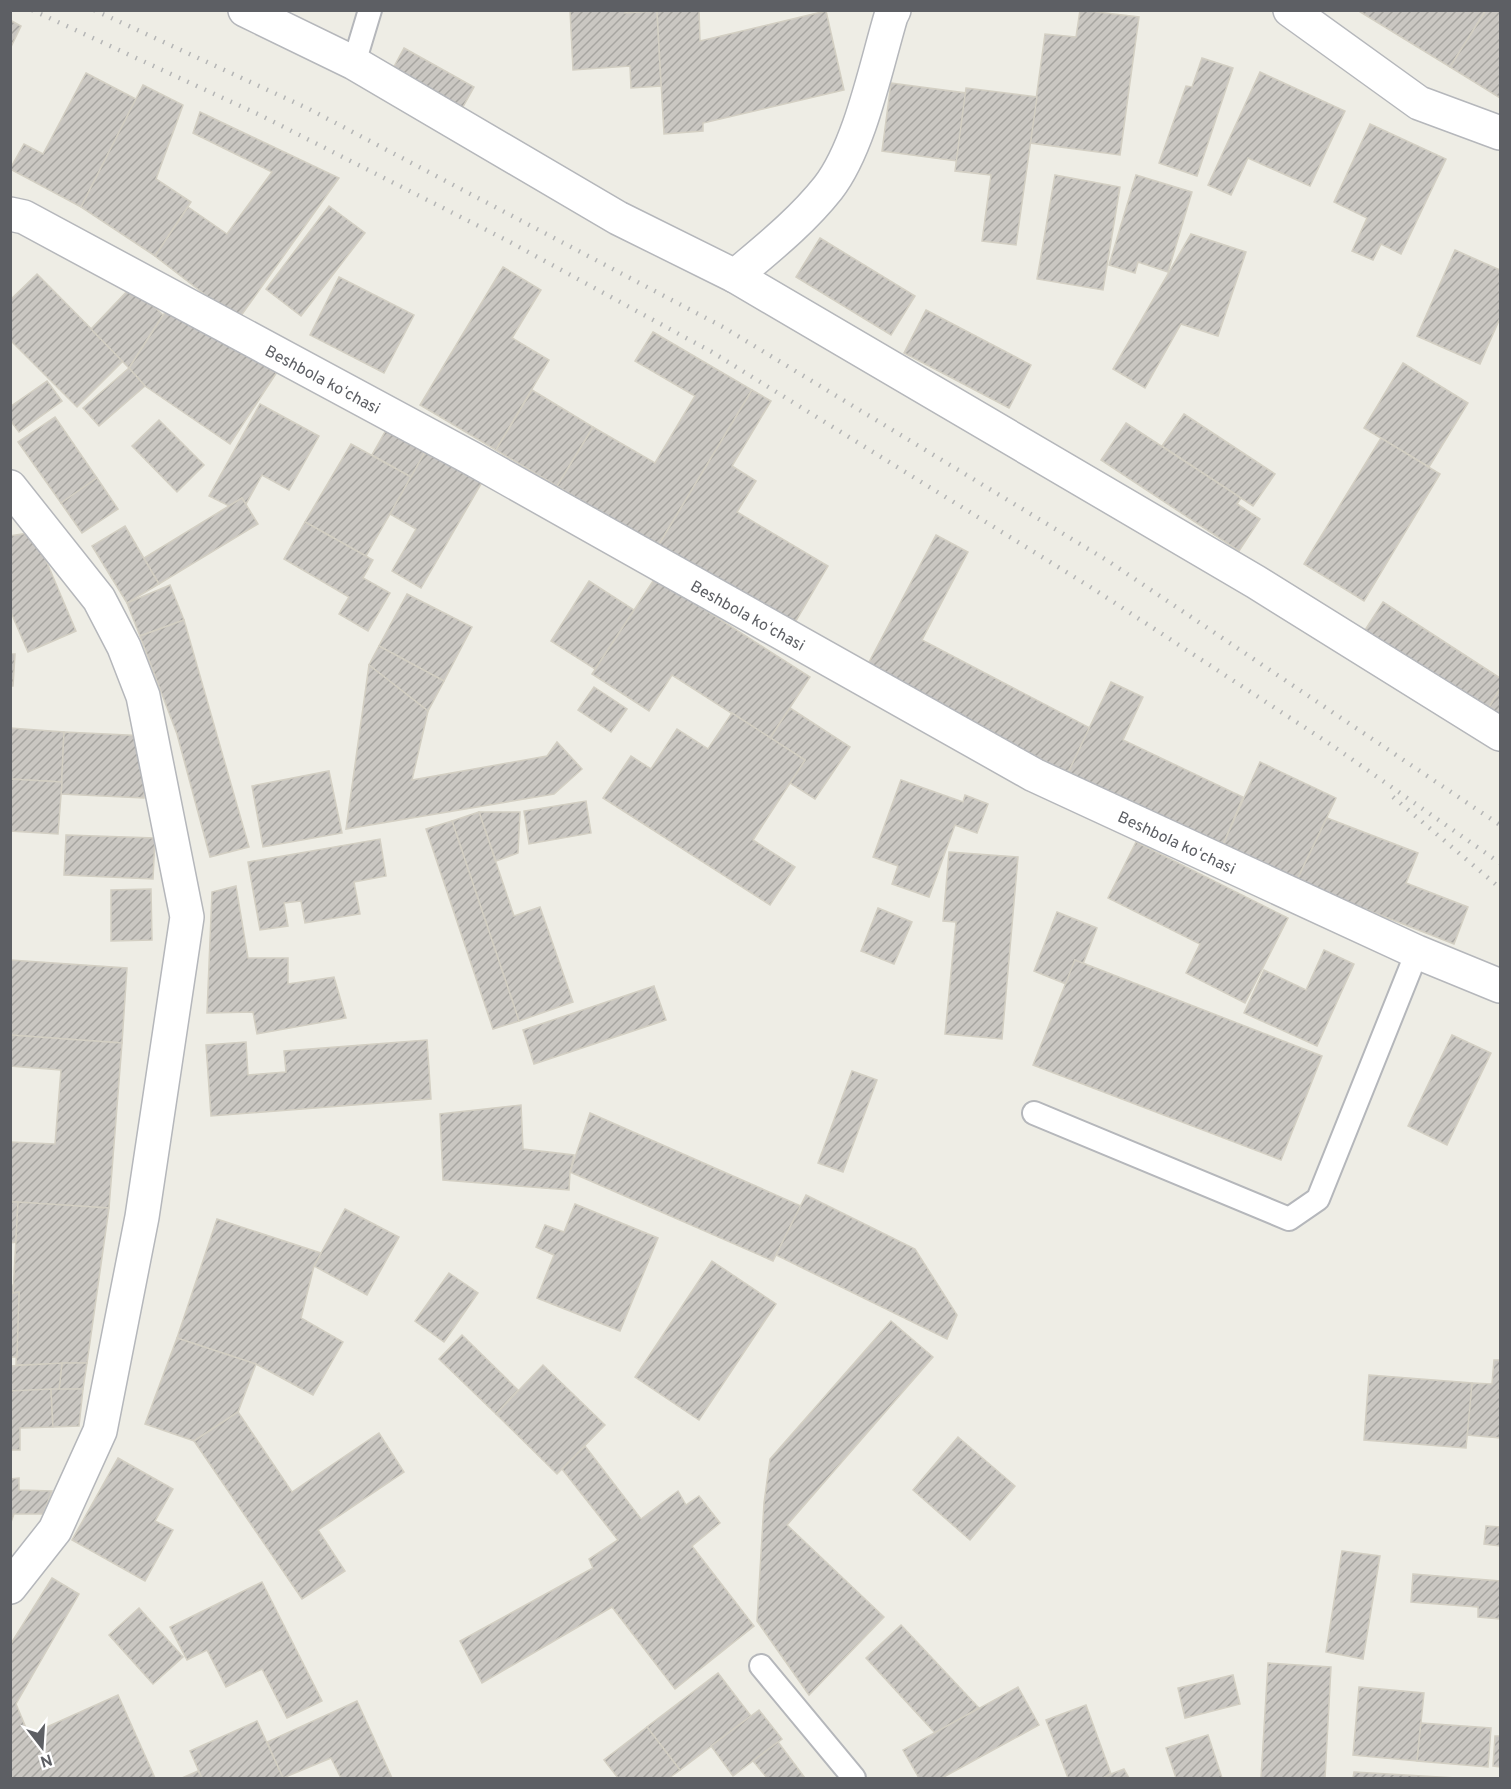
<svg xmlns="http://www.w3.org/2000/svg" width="1511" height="1789" font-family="Overpass,sans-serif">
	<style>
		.building { fill: url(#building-hatch); stroke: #d3cfc3; stroke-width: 1.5 }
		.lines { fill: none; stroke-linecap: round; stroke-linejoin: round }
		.lane-casing { stroke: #b5b7bb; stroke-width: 26 }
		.street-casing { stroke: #b5b7bb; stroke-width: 36 }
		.lane { stroke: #fff; stroke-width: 22 }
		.street { stroke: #fff; stroke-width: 33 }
		.rail { stroke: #b5b6b6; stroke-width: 4.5; stroke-dasharray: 1.5 8; stroke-linecap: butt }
		.labels { text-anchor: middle; stroke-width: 6; stroke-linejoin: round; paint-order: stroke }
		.street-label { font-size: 16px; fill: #5d5f64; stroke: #fff }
	</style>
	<defs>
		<pattern id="building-hatch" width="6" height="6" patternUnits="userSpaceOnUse" patternTransform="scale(1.5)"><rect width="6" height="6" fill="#cac7c2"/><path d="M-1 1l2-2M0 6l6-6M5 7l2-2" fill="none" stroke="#a7a5a1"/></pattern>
	</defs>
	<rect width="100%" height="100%" fill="#eeede5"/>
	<g class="building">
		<polygon points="570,10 625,10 625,13 657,11 661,86 631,88 630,66 573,70"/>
		<polygon points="699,10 700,41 826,11 844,90 703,123 703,131 664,134 657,11"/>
		<polygon points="1080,10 1139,17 1120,155 1030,143 1045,34 1076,37"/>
		<polygon points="1357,10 1486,10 1450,67"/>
		<polygon points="1486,10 1500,10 1500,98 1450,67"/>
		<polygon points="10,20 21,26 10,49"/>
		<polygon points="404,48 474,87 459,114 389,76"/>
		<polygon points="1202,58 1233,68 1197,176 1159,163 1186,86 1192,87"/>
		<polygon points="1260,72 1345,111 1310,186 1248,158 1231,195 1208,185"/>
		<polygon points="86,73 136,99 81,207 10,169 24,144 43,154"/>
		<polygon points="891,83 966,93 957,161 882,151"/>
		<polygon points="143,85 183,105 156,179 191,202 155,256 81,207"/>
		<polygon points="966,88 1037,97 1016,245 982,241 991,175 955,171"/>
		<polygon points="200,112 339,178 238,320 155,256 188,207 227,234 272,172 193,133"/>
		<polygon points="1370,124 1446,159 1401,254 1381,244 1373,260 1352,251 1367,218 1334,202"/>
		<polygon points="1055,175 1120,187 1103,290 1037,279"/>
		<polygon points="1136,175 1192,192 1168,272 1138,262 1135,273 1109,265"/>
		<polygon points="329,206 365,233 301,316 266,289"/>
		<polygon points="1191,234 1246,252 1218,336 1181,324 1145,388 1113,369"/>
		<polygon points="820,238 915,296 891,335 796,277"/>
		<polygon points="1455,250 1500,270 1500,318 1480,364 1417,336"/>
		<polygon points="503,267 541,290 512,338 549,360 496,450 420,405"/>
		<polygon points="37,274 123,361 77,407 10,340 10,300"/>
		<polygon points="339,277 414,315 384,373 310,335"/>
		<polygon points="132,286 163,315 129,368 91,329"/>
		<polygon points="173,300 279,369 230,444 145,386 129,368"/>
		<polygon points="926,310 1031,365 1009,408 904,353"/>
		<polygon points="653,332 752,390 658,546 557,486 593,427 655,463 695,396 635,361"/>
		<polygon points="1403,363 1468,403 1429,467 1364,428"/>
		<polygon points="129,368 145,386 99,426 83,408"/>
		<polygon points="47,381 62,401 19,432 10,420 10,407"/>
		<polygon points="532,390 593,427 557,486 496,450"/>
		<polygon points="752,390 771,401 732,466 756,481 737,512 828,566 793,626 658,546"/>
		<polygon points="260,404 319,436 289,490 262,475 246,504 242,498 229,506 209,496"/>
		<polygon points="1184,414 1275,474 1253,506 1162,446"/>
		<polygon points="55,417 97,478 61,503 18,442"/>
		<polygon points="159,420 204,465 177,492 132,446"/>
		<polygon points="390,423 429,445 411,477 372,455"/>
		<polygon points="1126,423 1241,498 1237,504 1260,519 1239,551 1101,460"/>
		<polygon points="1381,438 1440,474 1364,601 1304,564"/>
		<polygon points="351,444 411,477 366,556 305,522"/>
		<polygon points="429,445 485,477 421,588 392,571 416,529 390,514"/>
		<polygon points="97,478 118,509 82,533 61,503"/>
		<polygon points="242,498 258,524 159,584 144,558"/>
		<polygon points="305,522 373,560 363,578 390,593 368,631 339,614 349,597 284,559"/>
		<polygon points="125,526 159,584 127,603 92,546"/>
		<polygon points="34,532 76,631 28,652 10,610 10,536"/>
		<polygon points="936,535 968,552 922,640 1090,728 1068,773 866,668"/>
		<polygon points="655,578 810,677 770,738 672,675 649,711 592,674"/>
		<polygon points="589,581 634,610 595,669 551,641"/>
		<polygon points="170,585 184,620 140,636 127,603"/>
		<polygon points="407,594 472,627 444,681 379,646"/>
		<polygon points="1383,602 1500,678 1500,689 1488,709 1365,630"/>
		<polygon points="184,620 249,847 210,857 177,734 140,636"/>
		<polygon points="379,646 444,681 428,711 369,665"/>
		<polygon points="10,654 15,654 13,686 10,686"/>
		<polygon points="369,665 428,711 412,780 547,756 557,742 582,769 554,794 346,829"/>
		<polygon points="1111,682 1143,697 1123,740 1243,797 1222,847 1068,773"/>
		<polygon points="594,687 627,709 611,732 578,710"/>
		<polygon points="1500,689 1500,718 1488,709"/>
		<polygon points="790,708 850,747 815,799 790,783 805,760 770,738"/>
		<polygon points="732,713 805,760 753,840 795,867 770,905 603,798 631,756 651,769 677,729 708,749"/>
		<polygon points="10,728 64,732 62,782 10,779"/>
		<polygon points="64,732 148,736 144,798 61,794"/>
		<polygon points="1260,762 1336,798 1296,882 1222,847"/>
		<polygon points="329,771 342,833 263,847 252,786"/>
		<polygon points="10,779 62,782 58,834 10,831"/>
		<polygon points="901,780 963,802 965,795 988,804 977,833 955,825 929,897 892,884 898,866 873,857"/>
		<polygon points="586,801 591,833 529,844 524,811"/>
		<polygon points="479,812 520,812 518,853 496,861"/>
		<polygon points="479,812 514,916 540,907 573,1002 519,1021 452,821"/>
		<polygon points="1327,818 1418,853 1406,883 1468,907 1454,944 1296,882"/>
		<polygon points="452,821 519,1021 493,1029 426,829"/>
		<polygon points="66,835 155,838 153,879 64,875"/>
		<polygon points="380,839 386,876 354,882 360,914 305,923 301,901 284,903 288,926 260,930 248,862"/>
		<polygon points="1136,842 1288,918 1245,1003 1186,973 1200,944 1108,898"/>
		<polygon points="949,852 1018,857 1002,1039 945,1034 956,922 943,921"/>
		<polygon points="236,886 248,958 288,958 288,984 334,977 346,1018 257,1034 253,1012 207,1013 212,892"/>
		<polygon points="151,889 152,940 111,941 111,890"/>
		<polygon points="878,908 912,922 894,964 861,951"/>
		<polygon points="1057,912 1097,928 1083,964 1075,960 1066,984 1034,971"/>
		<polygon points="1324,950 1354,964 1317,1046 1244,1013 1264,970 1306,990"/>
		<polygon points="10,960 127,968 122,1043 10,1035"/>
		<polygon points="1075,960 1322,1056 1281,1160 1033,1065"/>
		<polygon points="654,986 666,1020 534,1064 523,1030"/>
		<polygon points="10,1035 122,1043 109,1208 10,1202 10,1142 55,1144 61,1070 10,1066"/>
		<polygon points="1452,1035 1491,1053 1447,1145 1408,1126"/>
		<polygon points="427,1040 431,1099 211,1116 206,1045 246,1042 248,1075 286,1072 284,1051"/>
		<polygon points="852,1071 877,1080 843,1172 818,1163"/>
		<polygon points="521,1105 523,1149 574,1155 570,1172 569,1190 443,1180 440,1114"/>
		<polygon points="590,1113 801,1206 773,1261 570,1172"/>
		<polygon points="806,1195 915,1249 957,1315 947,1339 776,1255"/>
		<polygon points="10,1202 18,1202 16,1242 10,1243"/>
		<polygon points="18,1202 109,1208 87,1363 16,1365 19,1292 13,1293"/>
		<polygon points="575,1204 658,1238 620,1331 537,1298 554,1255 536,1247 545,1225 564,1232"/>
		<polygon points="345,1209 399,1237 367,1295 314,1266"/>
		<polygon points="217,1219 321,1253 314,1266 301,1318 343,1342 313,1395 256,1364 177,1338"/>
		<polygon points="712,1261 776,1304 699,1420 635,1377"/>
		<polygon points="449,1273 478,1293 444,1342 415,1321"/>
		<polygon points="10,1285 14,1285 13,1293 19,1292 17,1357 10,1357"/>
		<polygon points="891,1321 933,1357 787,1525 884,1617 809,1695 757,1621 764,1503 770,1459"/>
		<polygon points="462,1335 518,1390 496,1414 439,1359"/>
		<polygon points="177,1338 256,1364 238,1412 194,1441 145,1424"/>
		<polygon points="1494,1360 1500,1360 1500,1438 1467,1435 1472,1383 1492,1384"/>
		<polygon points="62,1363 87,1363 83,1389 59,1390"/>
		<polygon points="62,1363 59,1390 10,1391 10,1366"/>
		<polygon points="543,1365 605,1425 557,1474 496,1414"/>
		<polygon points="1369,1375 1472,1383 1466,1448 1364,1440"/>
		<polygon points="51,1389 53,1427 20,1428 20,1450 10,1450 10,1391"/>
		<polygon points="51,1389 83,1389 79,1426 53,1427"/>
		<polygon points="238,1412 292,1492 379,1433 404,1472 318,1530 345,1571 302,1599 194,1441"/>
		<polygon points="958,1437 1015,1486 970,1540 913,1490"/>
		<polygon points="585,1446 641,1519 678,1491 686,1505 699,1496 720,1523 692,1546 754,1626 675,1689 612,1607 482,1683 460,1641 593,1568 589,1559 618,1540 562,1469"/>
		<polygon points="118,1458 173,1489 155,1521 173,1530 145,1581 72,1540"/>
		<polygon points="19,1478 19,1490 52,1491 43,1514 14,1514 10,1525 10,1479"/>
		<polygon points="1486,1526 1500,1527 1500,1546 1484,1544"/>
		<polygon points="1342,1551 1380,1556 1363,1659 1326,1652"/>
		<polygon points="1413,1574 1500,1581 1500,1619 1478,1617 1478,1607 1411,1602"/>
		<polygon points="52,1578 79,1594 16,1704 29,1735 118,1695 155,1778 10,1778 10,1645"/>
		<polygon points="262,1582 322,1701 287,1718 262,1669 226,1687 207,1650 187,1660 170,1627"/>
		<polygon points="139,1608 183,1657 153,1684 109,1635"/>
		<polygon points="901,1625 979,1708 935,1733 866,1658"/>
		<polygon points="1268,1663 1331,1667 1325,1778 1261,1778"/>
		<polygon points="718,1673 751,1716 680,1770 647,1727"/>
		<polygon points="1233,1675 1240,1704 1185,1718 1178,1688"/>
		<polygon points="1018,1687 1039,1725 942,1778 919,1778 903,1750"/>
		<polygon points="1359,1687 1424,1693 1417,1761 1353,1755"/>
		<polygon points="357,1701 392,1778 341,1778 331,1758 283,1778 267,1742"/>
		<polygon points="1086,1705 1111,1774 1103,1778 1068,1778 1046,1720"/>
		<polygon points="759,1710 782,1739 733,1776 711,1746"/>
		<polygon points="257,1721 283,1778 202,1778 190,1751"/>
		<polygon points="1421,1723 1491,1728 1488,1767 1417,1761"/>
		<polygon points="647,1727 680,1770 669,1778 618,1778 604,1760"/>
		<polygon points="1208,1735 1222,1778 1176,1778 1166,1748"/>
		<polygon points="1495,1736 1500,1736 1500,1767 1493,1766"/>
		<polygon points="778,1742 805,1778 767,1778 753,1761"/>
		<polygon points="1124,1769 1129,1778 1103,1778 1111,1774"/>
		<polygon points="198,1771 202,1778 182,1778"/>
		<polygon points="1354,1772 1457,1778 1353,1778"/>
	</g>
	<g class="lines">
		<g class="lane-casing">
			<g id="lane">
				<polyline points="354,63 370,10"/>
				<polyline points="1034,1113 1289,1219 1318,1199 1417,952"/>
				<polyline points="761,1666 854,1778"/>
			</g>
		</g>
		<g class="street-casing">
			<g id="street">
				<path d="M 245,10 L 354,63 L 618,218 L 735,276 C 768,248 801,222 828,188 C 860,147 876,66 891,16 L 894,10"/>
				<polyline points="1290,10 1419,103 1500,133"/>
				<polyline points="10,214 24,217 471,458 1034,775 1417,952 1500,986"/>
				<polyline points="735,276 1256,582 1500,734"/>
				<polyline points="10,487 99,599 124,647 143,696 187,917 142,1217 100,1431 55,1530 10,1587"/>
			</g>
		</g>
		<use href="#lane" class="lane"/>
		<use href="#street" class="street"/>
		<g class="rail">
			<polyline points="32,10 262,116 508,241 712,352 1092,588 1333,746 1500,863"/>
			<polyline points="94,10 309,109 723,327 1108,561 1500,825"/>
			<polyline points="1393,797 1500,888"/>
		</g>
	</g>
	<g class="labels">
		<g class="street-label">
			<text transform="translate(323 379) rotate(28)" y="6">Beshbola koʻchasi</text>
			<text transform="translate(748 615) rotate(29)" y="6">Beshbola koʻchasi</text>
			<text transform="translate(1177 842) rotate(25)" y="6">Beshbola koʻchasi</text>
		</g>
	</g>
	<rect width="1511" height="1789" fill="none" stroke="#5d5f64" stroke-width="24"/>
	<g transform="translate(42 1747) rotate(163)" stroke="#ffffff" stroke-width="4.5" paint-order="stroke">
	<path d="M0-4.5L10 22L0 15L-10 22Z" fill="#5d5f64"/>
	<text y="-9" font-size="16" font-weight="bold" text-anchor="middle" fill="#5d5f64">N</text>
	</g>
</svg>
